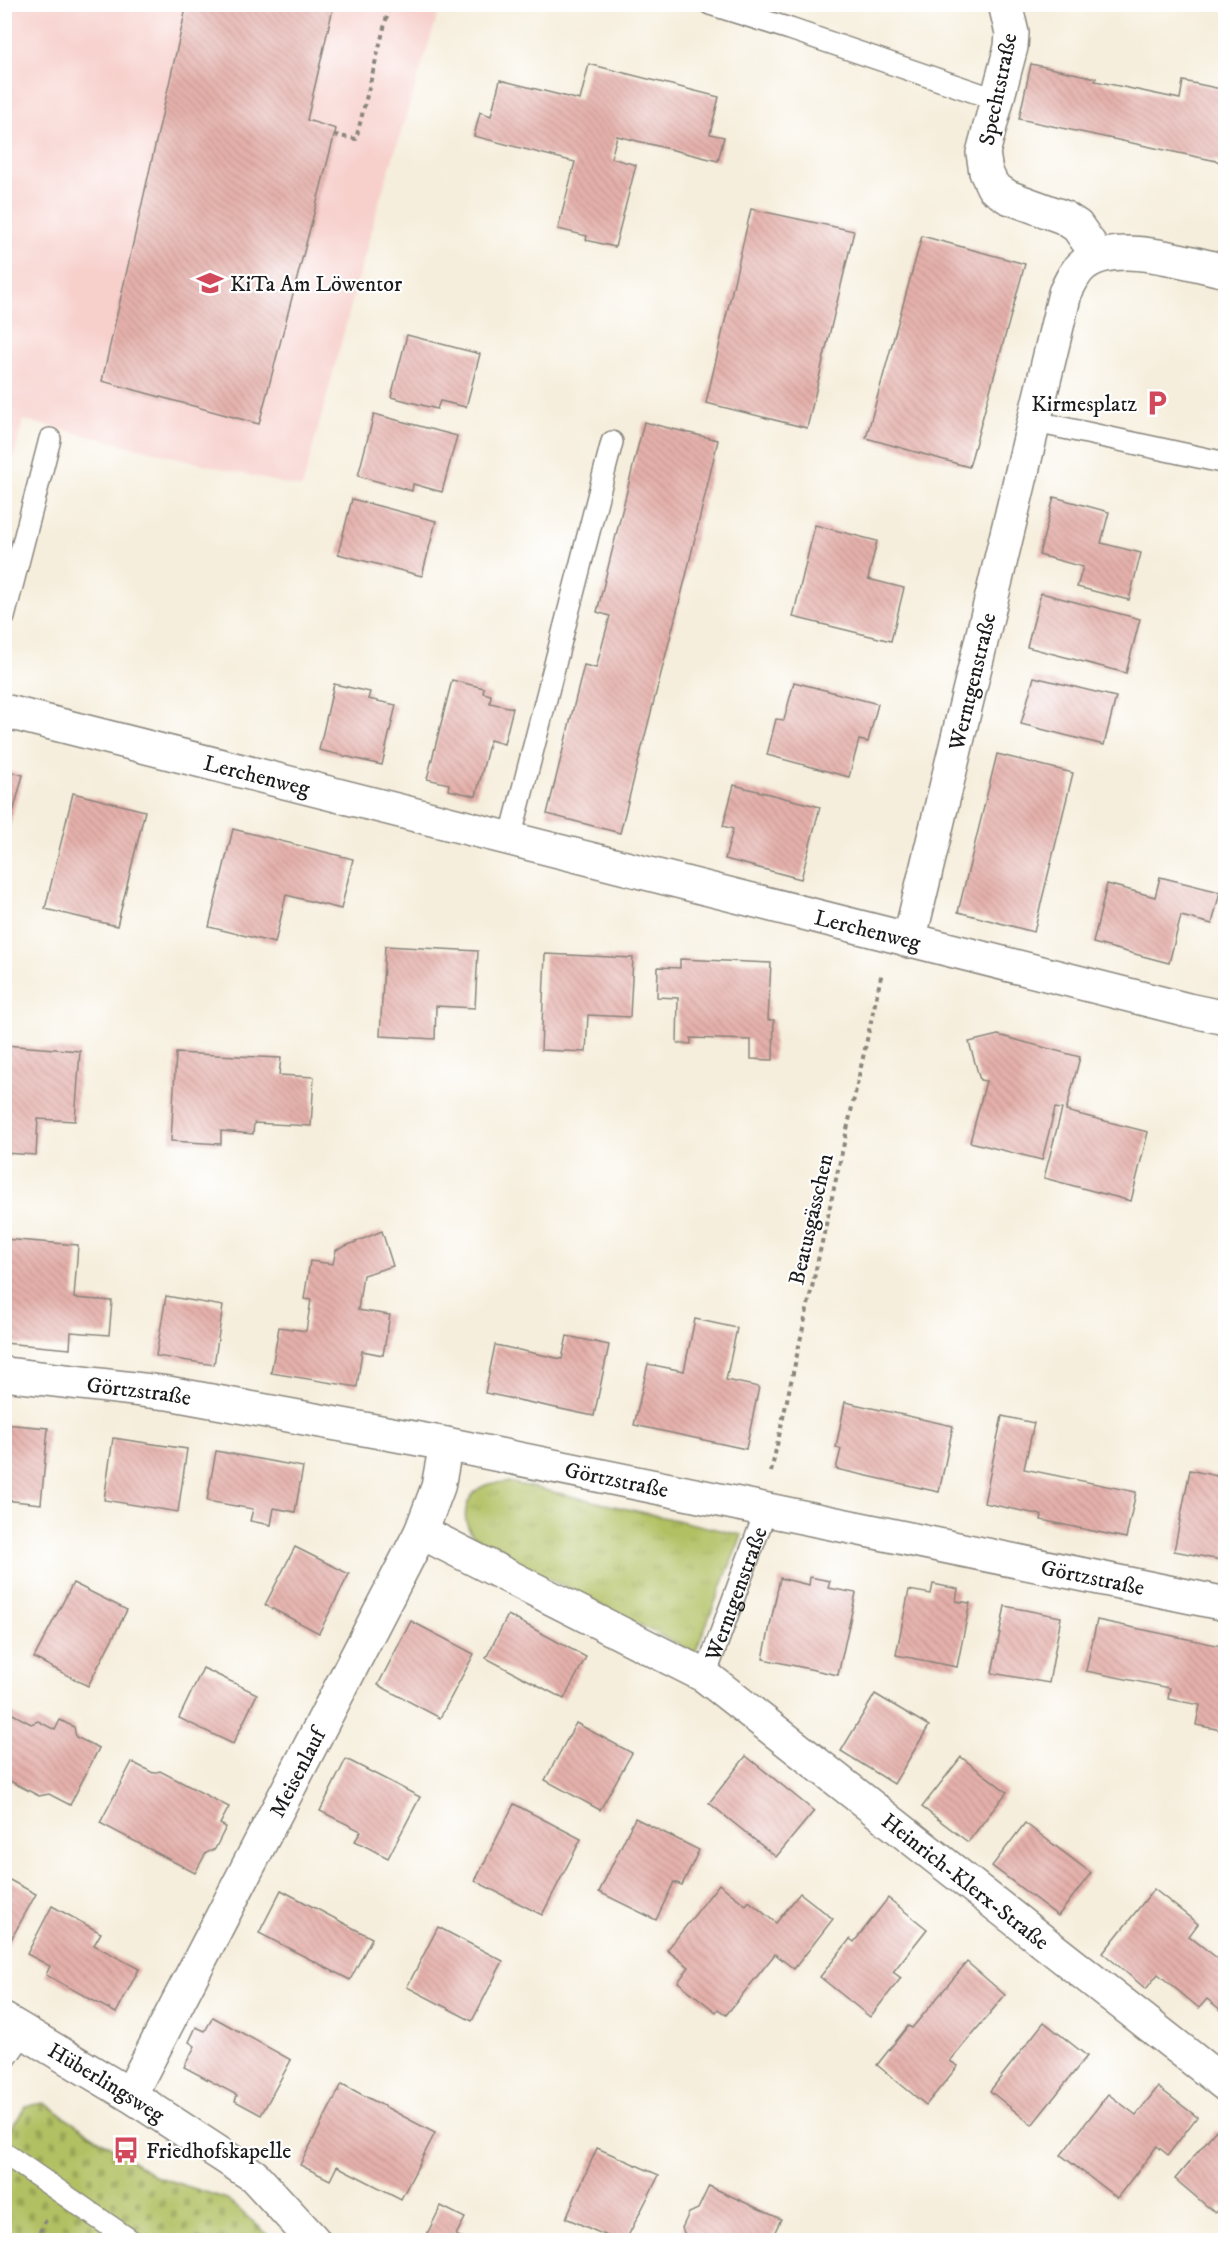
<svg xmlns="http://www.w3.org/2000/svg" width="1230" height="2245" font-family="'IM FELL DW Pica',serif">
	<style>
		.built { fill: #f7d0cc }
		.grass { fill: url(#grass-tufts); stroke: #666e3f; stroke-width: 1.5 }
		.cemetery { fill: url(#cemetery-stones); stroke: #666e3f; stroke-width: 1.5 }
		.building { fill: url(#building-back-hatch) }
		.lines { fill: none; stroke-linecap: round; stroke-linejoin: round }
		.service-casing { stroke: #89857c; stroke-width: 24 }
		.minor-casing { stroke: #89857c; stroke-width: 36 }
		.path { stroke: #89857c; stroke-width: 4; stroke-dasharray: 4.5 4.5; stroke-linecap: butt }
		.service { stroke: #fff; stroke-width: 21 }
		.minor { stroke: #fff; stroke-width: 33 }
		.labels { text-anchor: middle; stroke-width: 4.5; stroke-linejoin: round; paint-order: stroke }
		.street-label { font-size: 22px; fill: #1c1c1c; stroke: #fff }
		.poi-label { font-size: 22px; fill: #1c1c1c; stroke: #fff; text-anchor: start }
	</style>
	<defs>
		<pattern id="grass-tufts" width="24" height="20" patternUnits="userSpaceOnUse" patternTransform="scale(1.5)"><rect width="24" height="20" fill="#b1c062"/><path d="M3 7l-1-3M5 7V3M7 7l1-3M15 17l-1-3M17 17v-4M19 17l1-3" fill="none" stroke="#98a454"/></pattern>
		<pattern id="cemetery-stones" width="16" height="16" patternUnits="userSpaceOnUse" patternTransform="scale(1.5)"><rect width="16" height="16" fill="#b1c062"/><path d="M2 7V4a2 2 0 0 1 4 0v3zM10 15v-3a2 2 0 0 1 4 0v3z" fill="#98a454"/></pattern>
		<pattern id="building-back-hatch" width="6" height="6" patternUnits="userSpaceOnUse" patternTransform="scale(1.5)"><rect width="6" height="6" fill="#e5b0ab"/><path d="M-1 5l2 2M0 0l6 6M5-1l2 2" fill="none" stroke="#c49793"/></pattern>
	</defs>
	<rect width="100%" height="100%" fill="#fff"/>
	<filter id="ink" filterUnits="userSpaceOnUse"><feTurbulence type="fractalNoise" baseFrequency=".0167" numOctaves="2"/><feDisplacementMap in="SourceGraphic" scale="12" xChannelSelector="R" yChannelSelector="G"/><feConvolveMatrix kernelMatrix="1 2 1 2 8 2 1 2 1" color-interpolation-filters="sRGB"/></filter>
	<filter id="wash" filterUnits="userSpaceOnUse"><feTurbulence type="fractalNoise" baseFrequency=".008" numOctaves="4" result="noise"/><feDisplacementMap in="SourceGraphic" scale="24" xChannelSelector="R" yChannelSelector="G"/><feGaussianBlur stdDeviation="1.35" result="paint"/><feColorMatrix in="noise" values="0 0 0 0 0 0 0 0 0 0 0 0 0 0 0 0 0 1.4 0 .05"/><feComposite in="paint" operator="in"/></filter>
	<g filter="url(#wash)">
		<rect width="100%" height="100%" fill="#f6eedc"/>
		<polygon class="built" points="5,5 441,5 379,202 302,488 23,420 5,497"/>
		<path class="grass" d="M 509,1482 L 742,1535 L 695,1653 L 486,1547 C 481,1543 475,1538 472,1534 C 458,1515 468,1490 489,1484 C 495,1482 503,1483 509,1482 Z"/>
		<polygon class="cemetery" points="44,2103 155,2176 227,2199 274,2240 5,2240 4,2139 26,2106"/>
		<g id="blocks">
			<g class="building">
				<polygon points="187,4 334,4 307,120 336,129 259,424 102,381"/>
				<polygon points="589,64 719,97 710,134 724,137 718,161 617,136 611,158 636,165 615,247 586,240 587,236 558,229 575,162 474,136 480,112 491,116 500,80 580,100"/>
				<polygon points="1031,64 1096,78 1095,81 1180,99 1183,81 1226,90 1226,163 1019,119"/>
				<polygon points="751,209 854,231 807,428 706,403"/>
				<polygon points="922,236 1025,264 969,467 866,438"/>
				<polygon points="407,335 480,354 466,407 440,401 437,409 391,397"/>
				<polygon points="374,414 457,436 442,492 413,484 412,491 358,476"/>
				<polygon points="644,422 718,440 686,576 620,833 547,814 584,665 596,668 610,616 597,612"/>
				<polygon points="1054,497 1109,512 1101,543 1141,553 1129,600 1077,587 1083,567 1039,555"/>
				<polygon points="352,499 436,521 422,576 338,554"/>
				<polygon points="815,525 877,541 868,579 904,588 891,641 793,617"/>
				<polygon points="1041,593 1140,619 1126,673 1027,647"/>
				<polygon points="1034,677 1116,697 1104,745 1021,724"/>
				<polygon points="452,680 484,688 483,693 491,695 490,703 513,708 504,744 490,740 476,796 448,790 449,784 427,779"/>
				<polygon points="794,682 878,704 868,742 859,740 849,777 767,755 776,719 784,720"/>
				<polygon points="334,684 370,692 368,699 396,705 382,765 319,750"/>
				<polygon points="997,754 1073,773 1034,932 958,912"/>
				<polygon points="4,770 23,775 5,843 4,843"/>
				<polygon points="734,785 820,807 801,879 725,859 733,829 723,826"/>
				<polygon points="73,793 145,811 117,926 45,909"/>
				<polygon points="233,829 353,859 341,909 286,895 275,943 209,927"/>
				<polygon points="1160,877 1220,892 1212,924 1181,916 1169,963 1093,943 1107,884 1155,897"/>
				<polygon points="385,946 478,951 475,1008 436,1006 435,1039 380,1036"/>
				<polygon points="545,954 633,958 630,1017 588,1015 586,1052 541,1050"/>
				<polygon points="680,959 771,963 768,1020 774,1020 773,1060 751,1059 751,1040 691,1038 691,1044 677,1043 678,998 657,997 658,967 680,968"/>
				<polygon points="998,1035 1080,1057 1066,1111 1148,1132 1131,1201 1044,1178 1062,1109 1055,1108 1042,1160 970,1142 986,1081 980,1080 969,1042"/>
				<polygon points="4,1045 80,1051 75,1121 38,1119 36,1155 4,1153"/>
				<polygon points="176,1053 281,1058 279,1075 314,1077 311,1126 254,1123 253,1134 221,1131 221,1144 171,1141"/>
				<polygon points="382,1231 393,1266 363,1275 358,1310 390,1315 383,1355 362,1351 357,1387 271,1373 279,1327 306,1331 311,1300 304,1299 310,1261 333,1264 336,1250"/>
				<polygon points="4,1239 78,1245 74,1298 112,1301 109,1335 71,1332 70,1349 4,1343"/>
				<polygon points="166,1296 223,1306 214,1365 156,1356"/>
				<polygon points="695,1319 737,1328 726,1380 759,1387 746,1449 634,1425 648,1364 684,1371"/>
				<polygon points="567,1336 609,1345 594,1416 485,1393 495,1345 562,1359"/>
				<polygon points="845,1402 953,1426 939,1492 836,1469 841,1449 836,1447"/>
				<polygon points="1002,1416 1034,1423 1024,1469 1136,1492 1126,1538 1041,1520 1042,1515 984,1503"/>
				<polygon points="4,1424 48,1428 41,1504 4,1500"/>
				<polygon points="113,1438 187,1449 178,1512 104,1500"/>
				<polygon points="216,1451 303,1467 295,1512 274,1508 271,1525 250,1521 253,1509 207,1501"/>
				<polygon points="1190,1470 1226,1478 1226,1561 1174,1551"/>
				<polygon points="295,1547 349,1574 319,1633 265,1605"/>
				<polygon points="810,1577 830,1581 828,1588 856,1593 838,1675 763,1659 780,1578 809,1585"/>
				<polygon points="73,1583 127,1610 88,1686 34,1658"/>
				<polygon points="933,1584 958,1589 956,1601 970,1603 957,1667 896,1655 909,1590 931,1594"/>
				<polygon points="1005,1606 1061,1617 1049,1683 992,1673"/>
				<polygon points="508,1615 586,1657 564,1699 486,1658"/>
				<polygon points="1097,1620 1226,1647 1226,1731 1196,1725 1200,1705 1168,1699 1170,1688 1086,1671"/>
				<polygon points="411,1621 474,1654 440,1718 378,1685"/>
				<polygon points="203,1668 257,1694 233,1744 179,1718"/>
				<polygon points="875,1694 929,1726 894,1784 841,1751"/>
				<polygon points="9,1712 31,1724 38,1721 55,1730 60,1720 74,1727 76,1737 99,1748 70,1805 49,1794 39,1796 4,1778 4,1721"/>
				<polygon points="576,1723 632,1753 600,1810 545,1780"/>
				<polygon points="746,1756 814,1811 776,1857 709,1803"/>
				<polygon points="961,1757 1007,1792 968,1842 922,1807"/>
				<polygon points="346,1759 420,1797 388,1858 355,1841 361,1831 320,1811"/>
				<polygon points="132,1762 153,1773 160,1771 229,1807 220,1824 226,1827 215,1849 206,1853 195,1873 100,1823"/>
				<polygon points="514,1804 581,1839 542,1915 475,1881"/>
				<polygon points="635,1818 699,1850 682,1885 674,1882 656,1920 599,1892"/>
				<polygon points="1025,1823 1091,1873 1058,1916 992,1866"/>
				<polygon points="4,1877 36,1894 4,1952"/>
				<polygon points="719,1884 746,1905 749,1901 776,1923 800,1893 833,1919 794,1969 775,1954 726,2015 718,2009 716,2012 678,1982 689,1967 667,1950"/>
				<polygon points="1154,1889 1198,1924 1189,1936 1226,1965 1226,2014 1207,1999 1199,2008 1158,1974 1146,1989 1103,1953"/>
				<polygon points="281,1890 372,1938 350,1980 259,1933"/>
				<polygon points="888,1898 927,1929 893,1972 901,1978 870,2017 820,1977 850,1939 854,1942"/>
				<polygon points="52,1906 101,1933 94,1945 139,1969 116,2013 46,1975 50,1966 27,1954"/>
				<polygon points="438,1927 503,1961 472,2021 407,1987"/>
				<polygon points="967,1962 1005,1995 950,2061 958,2066 926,2105 877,2065 908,2026 912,2028"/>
				<polygon points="213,2017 291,2060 261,2115 235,2101 237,2095 184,2067 195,2046 189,2042 196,2027 205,2031"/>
				<polygon points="1044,2022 1087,2056 1032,2125 990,2091"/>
				<polygon points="342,2084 435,2133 401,2199 337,2166 330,2180 300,2165"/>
				<polygon points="1158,2087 1197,2117 1168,2155 1157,2146 1117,2198 1061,2155 1108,2094 1136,2115"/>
				<polygon points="1216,2130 1226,2138 1226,2209 1221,2205 1215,2213 1175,2179"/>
				<polygon points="597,2148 659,2175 626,2240 616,2240 566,2218"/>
				<polygon points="709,2186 781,2219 771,2240 684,2240 686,2237 682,2228 689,2213 698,2209"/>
				<polygon points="441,2206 465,2218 456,2235 466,2240 424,2240"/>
			</g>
		</g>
	</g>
	<g filter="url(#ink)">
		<use href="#blocks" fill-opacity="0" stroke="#89857c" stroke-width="1.5"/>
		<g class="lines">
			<g class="service-casing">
				<g id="service">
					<polyline points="710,4 790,29 998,100"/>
					<polyline points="1036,422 1226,463"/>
					<polyline points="4,617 50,439"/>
					<polyline points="510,839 612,442"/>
					<path id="s1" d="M 705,1676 L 766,1510"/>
					<polyline points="4,2061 24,2032"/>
					<polyline points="4,2153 130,2240"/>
				</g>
			</g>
			<g class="minor-casing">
				<g id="minor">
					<polyline points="1005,4 1012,33 1011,47 983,153 986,172 993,187 1008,197 1063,217 1077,226 1098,256"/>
					<path id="s2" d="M 4,711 L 1188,1010 L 1226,1018"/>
					<path id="s3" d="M 909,941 L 1065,293 C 1070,283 1074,273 1082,266 C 1115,238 1187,263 1226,271"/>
					<path id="s4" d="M 4,1374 L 168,1393 L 446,1444 L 1226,1604"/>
					<path id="s5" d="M 421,1532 L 705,1676 L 1226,2085"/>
					<path id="s6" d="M 4,2020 L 130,2095 L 254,2176 L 313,2240"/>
					<path id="s7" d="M 130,2095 L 421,1532 L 438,1487 L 446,1444"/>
				</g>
			</g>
			<g class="path">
				<polyline points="334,135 356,139 390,4"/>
				<polyline points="771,1472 882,972"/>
				<polyline points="36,2240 46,2220"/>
			</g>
			<use href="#service" class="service"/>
			<use href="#minor" class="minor"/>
		</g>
	</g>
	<defs>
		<g id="school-bare" transform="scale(2.07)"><path d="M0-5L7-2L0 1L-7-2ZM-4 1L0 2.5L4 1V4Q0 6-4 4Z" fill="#d1495b" stroke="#fff" stroke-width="2.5" paint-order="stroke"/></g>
		<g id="parking-bare" transform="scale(2.07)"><path d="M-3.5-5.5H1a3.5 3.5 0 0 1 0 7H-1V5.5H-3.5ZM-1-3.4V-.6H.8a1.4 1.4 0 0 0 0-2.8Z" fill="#d1495b" stroke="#fff" stroke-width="2.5" paint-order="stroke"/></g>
		<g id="bus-bare" transform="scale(2.07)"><path d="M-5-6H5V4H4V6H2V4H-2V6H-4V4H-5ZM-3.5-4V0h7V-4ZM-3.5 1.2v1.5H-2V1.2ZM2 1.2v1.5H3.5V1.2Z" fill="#d1495b" stroke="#fff" stroke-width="2.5" paint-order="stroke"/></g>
	</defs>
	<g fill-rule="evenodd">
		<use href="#school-bare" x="210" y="283"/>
		<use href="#parking-bare" x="1157" y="403"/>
		<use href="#bus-bare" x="126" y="2150"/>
	</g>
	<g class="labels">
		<g class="street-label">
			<text transform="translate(997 89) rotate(-78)" y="8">Spechtstraße</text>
			<text dy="8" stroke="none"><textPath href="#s3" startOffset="267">Werntgenstraße</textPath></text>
			<text dy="8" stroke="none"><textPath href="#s2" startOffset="261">Lerchenweg</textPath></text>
			<text dy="8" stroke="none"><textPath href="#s2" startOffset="891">Lerchenweg</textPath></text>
			<text transform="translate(810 1219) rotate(-77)" y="8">Beatusgässchen</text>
			<text dy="8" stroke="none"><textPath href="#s4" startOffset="136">Görtzstraße</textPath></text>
			<text dy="8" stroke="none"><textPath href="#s4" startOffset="622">Görtzstraße</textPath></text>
			<text dy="8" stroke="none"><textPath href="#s4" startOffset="1108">Görtzstraße</textPath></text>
			<text dy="8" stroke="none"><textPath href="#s1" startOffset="88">Werntgenstraße</textPath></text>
			<text dy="8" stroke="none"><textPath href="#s7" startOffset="363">Meisenlauf</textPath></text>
			<text dy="8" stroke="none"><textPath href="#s5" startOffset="650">Heinrich-Klerx-Straße</textPath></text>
			<text dy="8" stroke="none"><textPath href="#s6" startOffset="120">Hüberlingsweg</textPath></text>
		</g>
		<g class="poi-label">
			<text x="230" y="291">KiTa Am Löwentor</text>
			<text x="1137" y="411" text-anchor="end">Kirmesplatz</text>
			<text x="146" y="2158">Friedhofskapelle</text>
		</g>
	</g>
	<rect width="1230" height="2245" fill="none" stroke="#fff" stroke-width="24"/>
</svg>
